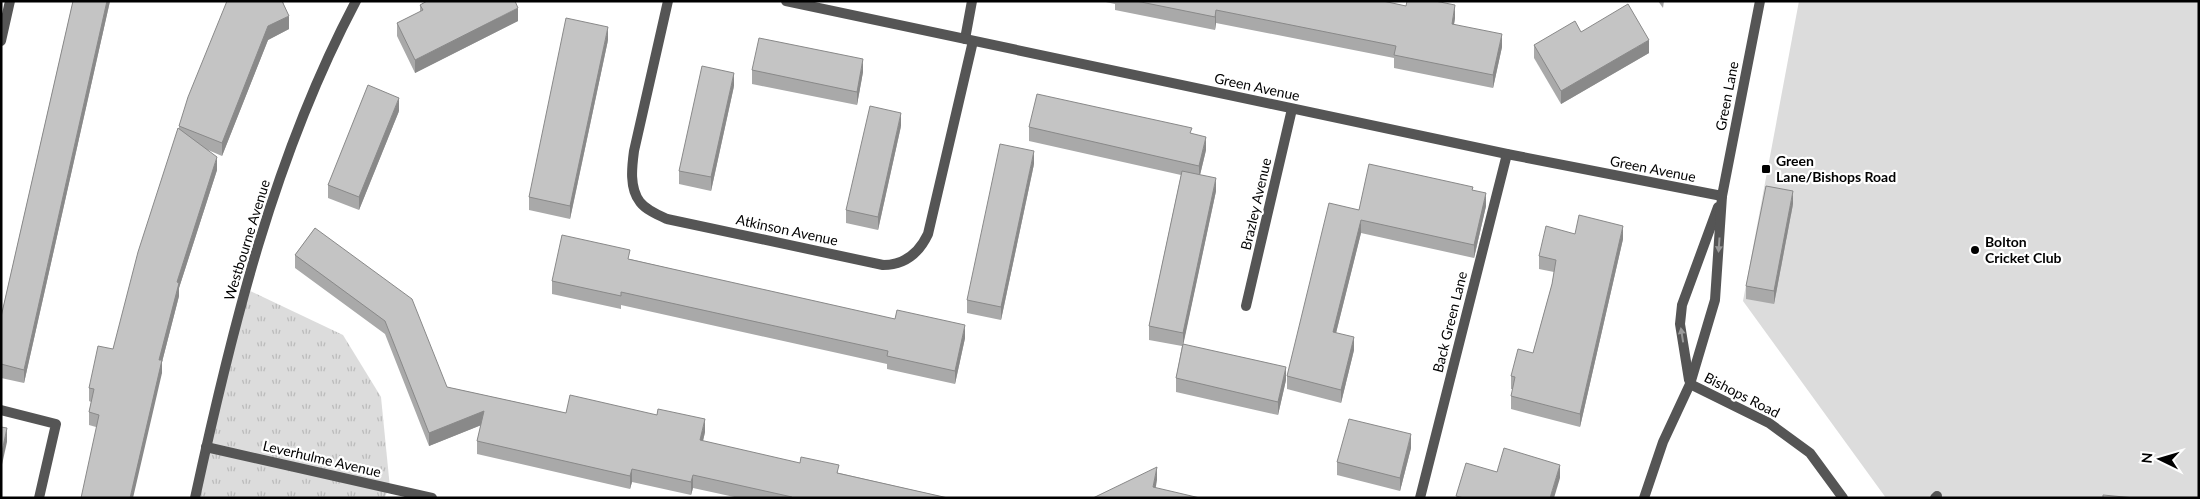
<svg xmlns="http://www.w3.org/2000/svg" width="2200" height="499" font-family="Lato,sans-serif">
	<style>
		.grass { fill: url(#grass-tufts) }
		.pitch { fill: #dcdcdc }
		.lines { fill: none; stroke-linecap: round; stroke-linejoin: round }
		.service { stroke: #555; stroke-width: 10 }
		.minor { stroke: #555; stroke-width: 10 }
		.tertiary { stroke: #555; stroke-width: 10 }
		.wall { fill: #a9a9a9 }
		.shaded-wall { fill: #898989 }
		.building { fill: #c4c4c4; stroke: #898989 }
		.oneway { fill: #999 }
		.poi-dot { fill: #000; stroke: #fff; stroke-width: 2 }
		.labels { text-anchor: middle; stroke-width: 4.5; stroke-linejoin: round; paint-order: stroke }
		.street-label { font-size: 14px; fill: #000; stroke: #fff }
		.poi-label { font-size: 14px; font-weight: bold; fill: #000; stroke: #fff; text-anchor: start }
	</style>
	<defs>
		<pattern id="grass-tufts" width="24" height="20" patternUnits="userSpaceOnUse" patternTransform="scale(1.25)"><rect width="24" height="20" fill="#dcdcdc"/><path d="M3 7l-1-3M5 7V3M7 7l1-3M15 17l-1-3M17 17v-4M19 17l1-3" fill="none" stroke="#bbb"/></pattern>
	</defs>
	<rect width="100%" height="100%" fill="#fff"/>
	<polygon class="grass" points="246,289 343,335 381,397 390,488 384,498 197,498"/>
	<polygon class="pitch" points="1799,1 2199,1 2199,498 1886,498 1743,301"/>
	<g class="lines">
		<g class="service">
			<polyline points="965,39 972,1"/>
			<polyline points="1,410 56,424 39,498"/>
			<polyline points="1420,498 1507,154"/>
			<polyline points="1935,498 1937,496"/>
		</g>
		<g class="minor">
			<path d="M 668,1 L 634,151 C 632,166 629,188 640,202 C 646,210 658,215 667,219 L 883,265 C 905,265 919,253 928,234 L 973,41"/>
			<polyline points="786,1 1507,154 1722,196"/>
			<polyline points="1,41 10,1"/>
			<polyline points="1246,306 1292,109"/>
			<polyline points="1690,384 1769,423 1810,453 1843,498"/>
			<polyline points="206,447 432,498"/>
			<path d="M 195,498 C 232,328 274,156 356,1"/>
		</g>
		<g class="tertiary">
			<polyline points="1689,380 1680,324 1682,305 1718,207"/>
			<polyline points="1644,498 1663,442 1690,384 1715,300 1722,196 1760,1"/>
		</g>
	</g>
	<g class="wall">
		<polygon points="73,1 110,1 24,383 1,378 1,317"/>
		<polygon points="283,1 289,29 268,40 222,156 208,150 217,170 179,288 179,296 162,362 162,373 96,427 89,425 89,412 91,402 89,401 89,388 113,349 179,129 179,126"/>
		<polygon points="1101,1 1383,1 1455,18 1454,24 1502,47 1493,88 1394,68 1394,58 1216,23 1215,30 1115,10 1115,4"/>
		<polygon points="1658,1 1664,1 1663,8"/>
		<polygon points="420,5 518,21 415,73 397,36 397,23 420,12"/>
		<polygon points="1581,32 1649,53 1561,104 1534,58 1534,45"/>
		<polygon points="608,40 570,219 529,210 529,197"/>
		<polygon points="752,70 863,72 857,105 752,84"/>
		<polygon points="734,86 711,191 679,184 679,171"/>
		<polygon points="399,111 359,210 328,198 328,185"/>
		<polygon points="901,126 878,230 846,223 846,210"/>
		<polygon points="1029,127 1206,150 1200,175 1216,191 1183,344 1286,380 1278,415 1176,392 1176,378 1182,346 1149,340 1149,326 1181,175 1029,141"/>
		<polygon points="1034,164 1001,320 967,313 967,300"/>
		<polygon points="1473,190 1486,206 1474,258 1361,233 1336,333 1354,350 1341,403 1287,389 1287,376 1359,210"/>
		<polygon points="1793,204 1774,304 1746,299 1746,286"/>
		<polygon points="315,228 447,387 566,413 705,432 703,441 839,473 948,498 739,498 693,488 691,495 632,482 630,489 477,454 477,441 481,425 429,446 385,334 295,268 295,255"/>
		<polygon points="1575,234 1623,239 1580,427 1511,409 1511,396 1513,389 1511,389 1511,376 1533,353 1552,284 1554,272 1539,269 1539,256"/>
		<polygon points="630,259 965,338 955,384 887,369 887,364 621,305 621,309 552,294 552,281"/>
		<polygon points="1411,448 1400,491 1337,475 1337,462"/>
	</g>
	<g class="shaded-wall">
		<polygon points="107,1 110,1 24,383 24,370"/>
		<polygon points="1455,5 1455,18 1452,37 1452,24"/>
		<polygon points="518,8 518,21 415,73 415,60"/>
		<polygon points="1216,10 1216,23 1215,30 1215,17"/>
		<polygon points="289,16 289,29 268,40 222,156 222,143 268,26"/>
		<polygon points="608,27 608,40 570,219 570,206"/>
		<polygon points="1502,34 1502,47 1493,88 1493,75"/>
		<polygon points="1649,40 1649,53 1561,104 1561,91"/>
		<polygon points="863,59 863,72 857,105 857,92"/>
		<polygon points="734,73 734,86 711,191 711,177"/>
		<polygon points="399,98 399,111 359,210 359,197"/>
		<polygon points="901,113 901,126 878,230 878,217"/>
		<polygon points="1206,137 1206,150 1199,179 1199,166"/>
		<polygon points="1034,151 1034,164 1001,320 1001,307"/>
		<polygon points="217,157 217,170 179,288 179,296 162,362 162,373 133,498 130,498 159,360 177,282"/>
		<polygon points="1216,178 1216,191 1183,346 1183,333"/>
		<polygon points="1793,191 1793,204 1774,304 1774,291"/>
		<polygon points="1486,193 1486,206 1474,258 1474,245"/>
		<polygon points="1361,220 1361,233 1333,345 1333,332"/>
		<polygon points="1623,226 1623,239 1580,427 1580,414"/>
		<polygon points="965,325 965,338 955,384 955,371"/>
		<polygon points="1354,337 1354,350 1341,403 1341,390"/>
		<polygon points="1286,367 1286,380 1278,415 1278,402"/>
		<polygon points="484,411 484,424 429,446 429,433"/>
		<polygon points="705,419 705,432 700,453 700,440"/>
		<polygon points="7,428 7,442 1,469 1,456"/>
		<polygon points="1411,434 1411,448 1400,491 1400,478"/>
		<polygon points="1560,465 1560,478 1554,498 1550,498"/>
		<polygon points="1157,467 1157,480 1154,498 1153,487"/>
		<polygon points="632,469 632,482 630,489 630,476"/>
		<polygon points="693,475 693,488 691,495 691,482"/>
	</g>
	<g class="building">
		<polygon points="73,1 107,1 24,370 1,364 1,317"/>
		<polygon points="227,1 282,1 289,16 268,26 222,143 179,126 188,97"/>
		<polygon points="427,1 515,1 518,8 415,60 397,23 423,10 420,5"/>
		<polygon points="1136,1 1383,1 1406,6 1407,1 1435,1 1455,5 1452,24 1502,34 1493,75 1394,55 1396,46 1216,10 1215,17"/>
		<polygon points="1628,4 1649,40 1561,91 1534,45 1575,21 1581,32"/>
		<polygon points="566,18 608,27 570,206 529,197"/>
		<polygon points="759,38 863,59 857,92 752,70"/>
		<polygon points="702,66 734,73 711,177 679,171"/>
		<polygon points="368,85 399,98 359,197 328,185"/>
		<polygon points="1037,94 1192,128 1190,133 1206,137 1199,166 1029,127"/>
		<polygon points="870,106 901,113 878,217 846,210"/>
		<polygon points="178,128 217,157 177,282 179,283 159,360 162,360 130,498 81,498 99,415 89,412 94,389 89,388 98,346 113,349 138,252"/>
		<polygon points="1000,144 1034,151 1001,307 967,300"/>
		<polygon points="1369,164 1473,187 1472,190 1486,193 1474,245 1361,220 1333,332 1354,337 1341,390 1287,376 1329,203 1359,210"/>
		<polygon points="1182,171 1216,178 1183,333 1149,326"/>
		<polygon points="1766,186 1793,191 1774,291 1746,286"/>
		<polygon points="1579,215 1623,226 1580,414 1511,396 1515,377 1511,376 1518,349 1533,353 1552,284 1556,260 1539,256 1546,226 1575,234"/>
		<polygon points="315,228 412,299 447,387 566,413 570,395 657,415 658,409 705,419 700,440 800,463 801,457 839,465 837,473 948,498 792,498 792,497 693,475 691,482 632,469 630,476 477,441 484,411 429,433 385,321 295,255"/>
		<polygon points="562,235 630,250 628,259 895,319 897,310 965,325 955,371 887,356 888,351 621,292 621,296 552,281"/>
		<polygon points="1183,344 1286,367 1278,402 1176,378"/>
		<polygon points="1349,419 1411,434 1400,478 1337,462"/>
		<polygon points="1,427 7,428 1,456"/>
		<polygon points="1504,448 1560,465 1550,498 1464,498 1456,496 1466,463 1497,472"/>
		<polygon points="1157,467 1153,487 1200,498 1093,498"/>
		<polygon points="2103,495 2135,498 2103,498"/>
	</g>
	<defs><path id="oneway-solid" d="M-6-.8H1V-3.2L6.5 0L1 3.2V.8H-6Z" transform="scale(1.25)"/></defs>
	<g class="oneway">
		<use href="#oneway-solid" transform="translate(1719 245) rotate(94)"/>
		<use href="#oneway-solid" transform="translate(1682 335) rotate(-99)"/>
	</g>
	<g class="poi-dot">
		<rect x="1761" y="164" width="10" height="10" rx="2.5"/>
		<circle cx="1975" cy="250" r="5"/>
	</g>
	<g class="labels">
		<g class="street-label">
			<text transform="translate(1257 87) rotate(12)" y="5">Green Avenue</text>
			<text transform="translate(1727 96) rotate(-79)" y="5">Green Lane</text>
			<text transform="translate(1653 169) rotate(11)" y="5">Green Avenue</text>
			<text transform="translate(1256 204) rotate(-77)" y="5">Brazley Avenue</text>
			<text transform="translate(787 230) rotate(12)" y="5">Atkinson Avenue</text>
			<text transform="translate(247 240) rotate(-73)" y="5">Westbourne Avenue</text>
			<text transform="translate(1450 322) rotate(-76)" y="5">Back Green Lane</text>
			<text transform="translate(1742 395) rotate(27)" y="5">Bishops Road</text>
			<text transform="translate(322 459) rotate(13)" y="5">Leverhulme Avenue</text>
		</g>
		<g class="poi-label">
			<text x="1776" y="166">Green<tspan x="1776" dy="16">Lane/Bishops Road</tspan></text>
			<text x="1985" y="247">Bolton<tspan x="1985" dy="16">Cricket Club</tspan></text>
		</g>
	</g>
	<rect width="2200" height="499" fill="none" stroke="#000000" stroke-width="5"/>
	<g transform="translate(2160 459) rotate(275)" stroke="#ffffff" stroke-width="4" paint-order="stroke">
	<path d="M0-4L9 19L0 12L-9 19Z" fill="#000000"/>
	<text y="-8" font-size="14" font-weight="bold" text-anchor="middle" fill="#000000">N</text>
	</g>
</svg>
